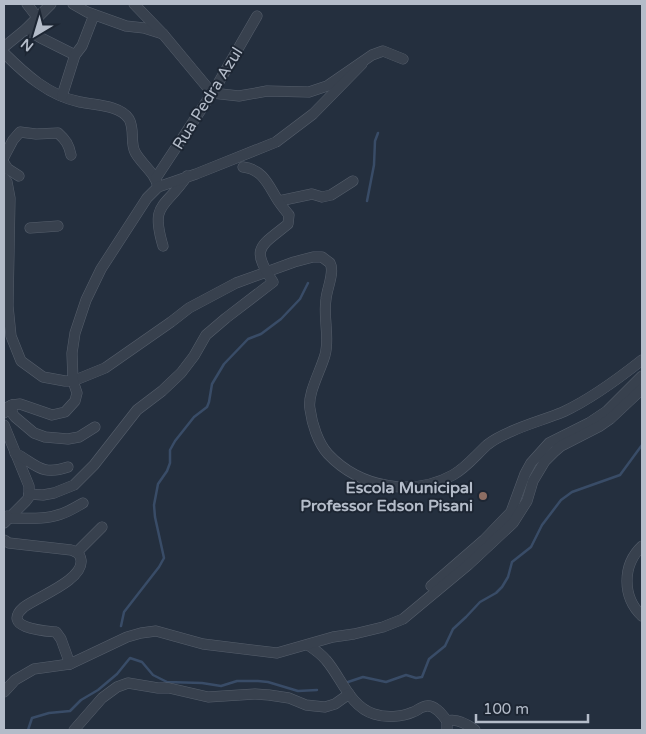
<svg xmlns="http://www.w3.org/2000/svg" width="646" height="734" font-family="'Varela Round',sans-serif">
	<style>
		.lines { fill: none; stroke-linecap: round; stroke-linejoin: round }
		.stream { stroke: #394c67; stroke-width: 2.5 }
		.minor-casing { stroke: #565f6c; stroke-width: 11 }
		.minor { stroke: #38414e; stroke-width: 10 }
		.education-dot { fill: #8d6e63; stroke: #1d2633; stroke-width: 2 }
		.labels { text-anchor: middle; stroke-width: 4; stroke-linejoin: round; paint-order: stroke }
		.street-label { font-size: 16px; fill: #b4bcc9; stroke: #1d2633 }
		.poi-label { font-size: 16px; font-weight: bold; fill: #b4bcc9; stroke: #1d2633; text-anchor: end }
	</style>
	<rect width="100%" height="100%" fill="#242f3e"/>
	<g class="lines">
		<g class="stream">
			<polyline points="367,201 374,165 375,141 378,133"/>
			<polyline points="121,626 124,612 159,567 164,558 155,517 154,505 158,484 167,471 170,463 170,450 175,441 194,417 207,407 209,402 212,384 224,364 248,339 261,334 281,319 300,299 308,283"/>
			<polyline points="348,682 363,677 386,682 406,675 416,678 422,677 429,659 445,646 453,629 466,617 480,602 496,593 502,587 508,577 512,562 531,547 542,525 561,500 572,492 620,475 642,445"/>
			<polyline points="28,730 32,718 49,713 70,711 81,700 98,690 117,674 130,658 142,662 153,675 167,682 202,683 221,686 237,681 258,681 268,682 298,691 317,690"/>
		</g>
		<g class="minor-casing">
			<g id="minor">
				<polyline points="27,4 37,17"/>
				<polyline points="73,4 87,12 126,26 144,28 163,34"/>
				<polyline points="134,4 163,34 212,93 239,96 267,91 309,92 327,86 372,55 383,51 403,59"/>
				<polyline points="26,29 41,38 75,55"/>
				<polyline points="4,47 26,29 51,4"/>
				<path d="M 4,53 C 25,74 49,96 80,102 C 94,105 120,105 129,119 C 135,129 130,143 135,152 C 142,165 155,172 158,187"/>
				<polyline points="62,96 75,55 82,46 94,15"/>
				<path d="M 4,157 L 13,140 L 20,132 L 36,134 L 58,133 C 66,140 69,145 71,155"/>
				<polyline points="4,163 8,169 19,176"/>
				<path d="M 4,178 L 7,182 L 10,198 L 8,306 L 11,336 L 21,361 L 43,377 L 65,381 L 73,381 L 105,368 L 171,322 L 189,308 L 236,283 L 294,262 L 313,257 L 322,257 L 330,263 C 335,272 327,288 326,299 C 323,318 330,338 325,355 C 321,370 307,394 310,409 C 312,424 318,443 328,454 C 360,488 413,497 453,475 C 467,467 476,455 487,445 C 493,440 503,435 510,432 C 527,424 546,419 563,412 C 591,399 618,379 642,360"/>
				<polyline points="156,178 216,87 257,16"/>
				<polyline points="279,201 312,194 322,197 331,195 353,181"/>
				<polyline points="30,228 58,226"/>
				<path d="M 163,246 C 150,202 165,209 187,176"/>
				<polyline points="12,405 12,413 15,417 34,433 45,437 68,439 79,437 95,427"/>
				<polyline points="4,413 6,408 12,405 20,404 52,415 65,412 75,401 77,393 73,381 72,353 75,333 86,300 101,269 147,198 158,187 196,174 276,142 313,114 362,64"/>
				<polyline points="4,425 29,486 29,497 26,501 4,523"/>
				<path d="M 15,453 C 37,465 41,476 68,467"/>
				<path d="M 29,494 L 43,495 L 54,493 L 74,485 L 94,465 L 137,410 L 162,391 L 181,373 L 194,356 L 206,335 L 226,318 L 273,282 C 250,247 260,247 288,224 L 289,215 C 285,210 280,204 277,199 C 268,184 262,169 243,167"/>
				<path d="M 7,516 L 9,518 C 26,518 45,520 61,514 C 68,512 76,507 83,503"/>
				<path d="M 4,540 L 9,543 L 71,550 C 76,552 80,553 81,560 C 84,580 37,597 24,607 C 0,628 45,631 56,632 L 61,639 L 70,664"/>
				<path d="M 642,546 C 622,565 622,597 642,616"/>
				<polyline points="77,552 102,527"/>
				<polyline points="431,586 484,540 511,512 525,474 531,463 549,443 589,423 607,411 642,376"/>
				<path d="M 308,645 C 314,649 321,654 326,660 C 341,677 350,707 374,714 C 386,718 402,717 413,712 C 417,711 419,708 423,707 C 433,702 442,714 447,721 L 447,730"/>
				<polyline points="4,692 15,680 34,669 70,664 127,637 141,633 156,631 203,644 277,653 333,637 354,634 383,627 403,619 468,565 513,523 527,501 533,481 545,461 554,452 561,446 600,426 610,419 642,389"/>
				<path d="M 447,721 C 457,718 467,724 475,730"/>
				<polyline points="74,730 102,698 117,687 128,683 158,688 169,688 208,697 255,694 269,695 289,698 306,705 315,706 325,707 335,704 349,694"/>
			</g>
		</g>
		<use href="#minor" class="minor"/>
	</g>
	<circle class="education-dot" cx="483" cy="496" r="5"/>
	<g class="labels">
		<g class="street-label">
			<text transform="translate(207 98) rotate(-58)" y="6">Rua Pedra Azul</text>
		</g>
		<g class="poi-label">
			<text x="473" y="493">Escola Municipal<tspan x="473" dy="18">Professor Edson Pisani</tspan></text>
		</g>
	</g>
	<rect width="646" height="734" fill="none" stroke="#b4bcc9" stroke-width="10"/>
	<g transform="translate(35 35) rotate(218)" stroke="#1d2633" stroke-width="4" paint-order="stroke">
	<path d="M0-4L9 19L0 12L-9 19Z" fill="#b4bcc9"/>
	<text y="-8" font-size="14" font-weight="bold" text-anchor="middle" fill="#b4bcc9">N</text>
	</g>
	<path d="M476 714v8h112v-8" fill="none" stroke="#b4bcc9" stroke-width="2.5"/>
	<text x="483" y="714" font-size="15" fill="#b4bcc9" stroke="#1d2633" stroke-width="4" paint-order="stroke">100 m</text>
</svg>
